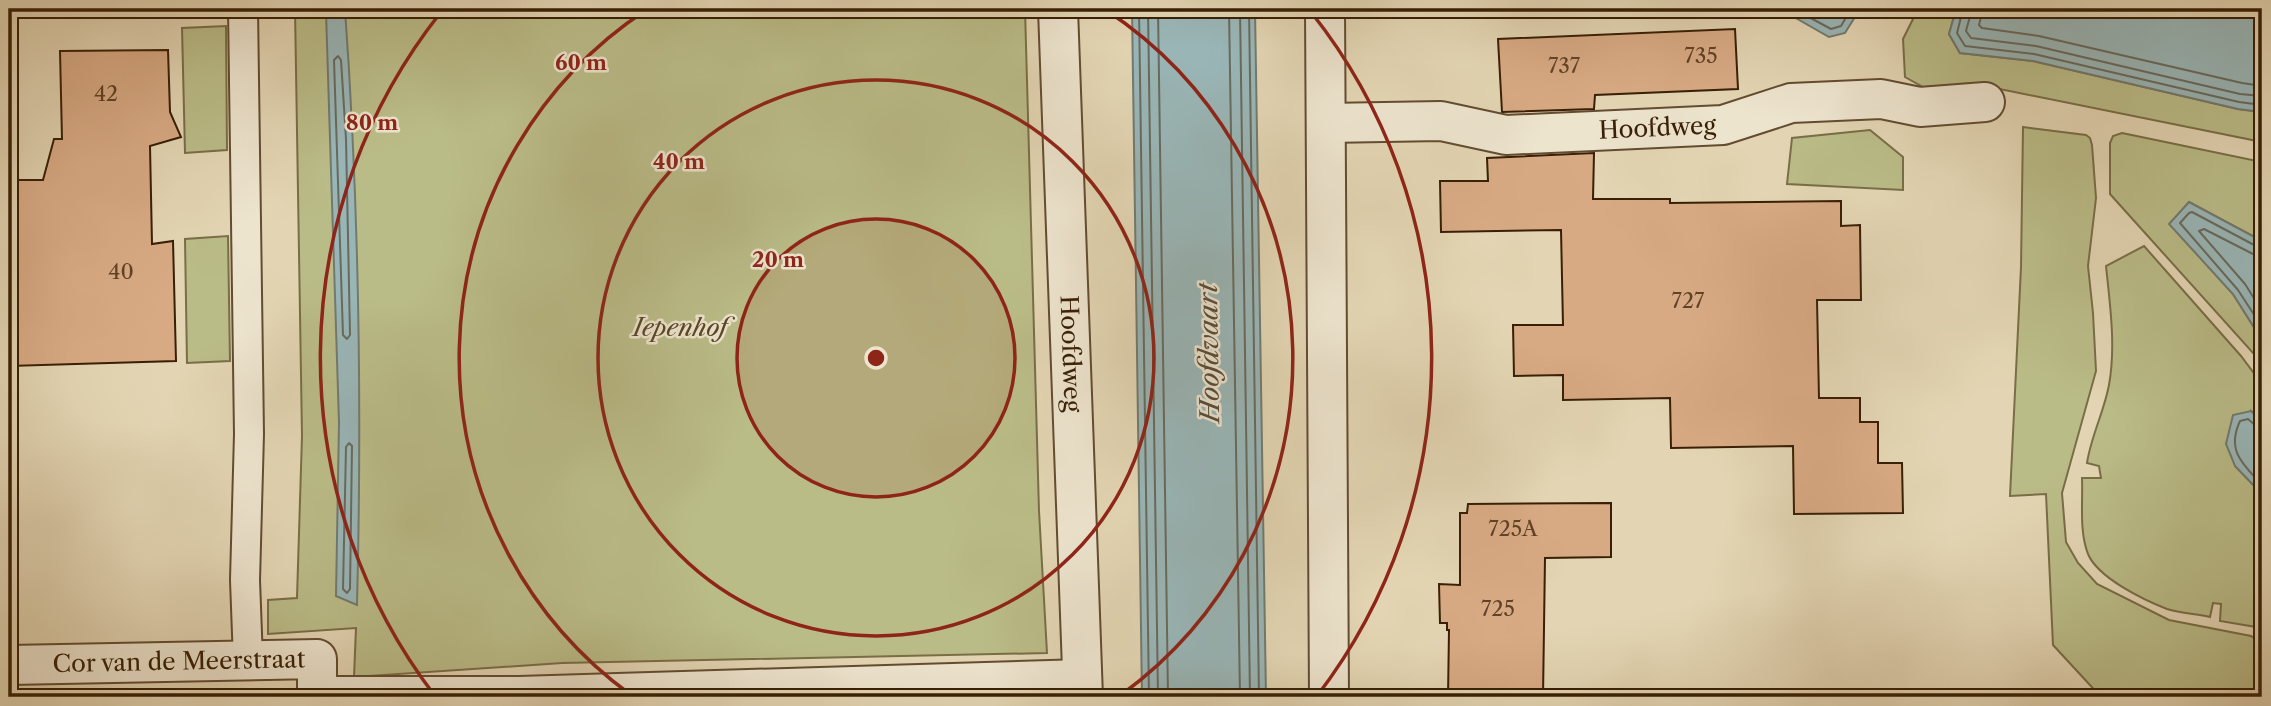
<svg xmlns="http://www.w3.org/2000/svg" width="2271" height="706" font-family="'Libre Caslon Text',serif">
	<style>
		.green { fill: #babc88; stroke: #796e47; stroke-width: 2 }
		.water { fill: #99b6b7; stroke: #727a70; stroke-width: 2 }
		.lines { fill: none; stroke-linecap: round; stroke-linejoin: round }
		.shore { stroke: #686a5e; stroke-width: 2 }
		.building { fill: #d8aa84; stroke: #381f06; stroke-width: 2 }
		.service-casing { stroke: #634c31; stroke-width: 32 }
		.minor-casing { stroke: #634c31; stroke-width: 42 }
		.tertiary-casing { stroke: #634c31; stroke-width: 42 }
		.service { stroke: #ede4ce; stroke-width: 28 }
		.minor { stroke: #ede4ce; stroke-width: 38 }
		.tertiary { stroke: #ede4ce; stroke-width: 38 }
		.ring { fill: none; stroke: #8f2418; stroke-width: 3.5 }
		.labels { text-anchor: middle; stroke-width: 5; stroke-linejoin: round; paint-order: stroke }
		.number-label { font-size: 21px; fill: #604226 }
		.street-label { font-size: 24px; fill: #381f06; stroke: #ede4ce }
		.park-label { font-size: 24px; font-style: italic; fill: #584626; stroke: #ede4ce }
		.water-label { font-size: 26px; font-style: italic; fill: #554c3b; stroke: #ede4ce }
		.centre { fill: #8f2418; stroke: #ede4ce; stroke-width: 3.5 }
		.ring-label { font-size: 21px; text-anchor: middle; font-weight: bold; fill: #8f2418; stroke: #ede4ce; stroke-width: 5; stroke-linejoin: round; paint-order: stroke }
	</style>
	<rect width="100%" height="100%" fill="#e3d5b3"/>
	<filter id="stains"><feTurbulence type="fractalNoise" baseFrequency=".00286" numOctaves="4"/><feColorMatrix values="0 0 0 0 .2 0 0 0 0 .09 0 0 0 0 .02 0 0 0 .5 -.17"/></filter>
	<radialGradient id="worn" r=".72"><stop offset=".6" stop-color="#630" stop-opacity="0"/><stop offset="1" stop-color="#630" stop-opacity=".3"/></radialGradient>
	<g class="green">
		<polygon points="295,9 1025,9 1039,511 1047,653 562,663 354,677 356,628 268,634 268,600 297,598 302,436"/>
		<polygon points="1918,9 1944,9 1955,13 1949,34 1960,53 2033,61 2238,109 2262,112 2262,142 1985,86 1923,87 1905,77 1903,39"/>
		<polygon points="226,26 227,150 185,153 182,28"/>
		<polygon points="2023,127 2086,135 2090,138 2092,145 2096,198 2088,266 2093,313 2096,371 2062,493 2066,542 2078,563 2097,584 2169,620 2251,636 2262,642 2262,697 2101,697 2053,645 2046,494 2010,496 2021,267"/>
		<polygon points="1870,130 1903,157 1903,190 1787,184 1792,138"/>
		<polygon points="2122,133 2262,162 2262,241 2189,202 2170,224 2233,294 2262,340 2262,363 2110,194 2110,143 2113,136"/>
		<polygon points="228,236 230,361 187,363 185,239"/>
		<path d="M 2144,246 L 2241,356 L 2262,384 L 2262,422 L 2251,411 L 2235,466 L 2262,494 L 2262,628 L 2220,621 L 2221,604 L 2213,603 L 2210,617 C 2196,614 2180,613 2167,609 C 2144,600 2098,578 2088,554 C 2079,531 2083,502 2082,478 L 2101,478 L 2099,466 L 2087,463 C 2091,436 2104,412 2109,385 C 2116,346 2110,305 2106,266 Z"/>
	</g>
	<g class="water">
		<path d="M 345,9 C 359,206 362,407 357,605 L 336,596 L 339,423 L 326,12 Z"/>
		<polygon points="1132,9 1255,9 1266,697 1142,697"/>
		<polygon points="1780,9 1860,9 1845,33 1829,37"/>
		<polygon points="1959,9 2262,9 2262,112 2238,109 2033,61 1960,53 1949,34 1955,13"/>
		<polygon points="2189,202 2262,241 2262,340 2233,294 2169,224"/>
		<polygon points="2251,411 2262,422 2262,494 2235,466 2226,444 2233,415"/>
	</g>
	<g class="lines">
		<g class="shore">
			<polyline points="1139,9 1149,697"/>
			<polyline points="1148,9 1158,697"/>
			<polyline points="1158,9 1168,697"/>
			<polyline points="1229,9 1240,697"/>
			<polyline points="1240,9 1250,697"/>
			<polyline points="1249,9 1259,697"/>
			<polyline points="1794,9 1831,29 1841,26 1851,9"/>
			<polyline points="1963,9 1957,33 1965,46 2034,54 2239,102 2262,105"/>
			<polyline points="1972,9 1966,31 1971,38 2036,46 2240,94 2262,96"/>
			<polyline points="1983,9 1979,25 1982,28 2039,36 2242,83 2262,86"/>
			<polygon points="338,56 341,60 346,139 350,335 347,339 343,335 334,60"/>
			<polyline points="2262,247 2256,246 2192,212 2189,213 2180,223 2238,290 2262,327"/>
			<polyline points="2262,256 2253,254 2204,229 2199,231 2245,284 2262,311"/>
			<path d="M 2262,427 L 2256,426 L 2248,419 L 2240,421 C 2226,451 2243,464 2262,485"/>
			<polygon points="349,443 352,446 350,589 347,593 343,589 346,447"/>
		</g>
	</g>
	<g class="building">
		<polygon points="1735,29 1738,89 1595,95 1594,109 1502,112 1498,39"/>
		<polygon points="168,50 170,112 181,137 150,146 152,244 173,241 176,361 9,366 9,180 43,180 54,139 62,139 60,51"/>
		<polygon points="1594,153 1593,199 1670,199 1670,203 1841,201 1841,226 1860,225 1861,300 1817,300 1819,398 1860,398 1860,422 1878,422 1878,463 1902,463 1903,513 1794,514 1793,446 1671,448 1670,398 1563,400 1563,375 1514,376 1513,325 1563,325 1561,230 1441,232 1440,181 1488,181 1487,158"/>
		<polygon points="1611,503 1611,557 1545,558 1543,697 1448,697 1449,630 1447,630 1447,623 1440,623 1439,584 1460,585 1460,513 1467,513 1468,504"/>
	</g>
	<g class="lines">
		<g class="service-casing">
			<g id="service">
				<polyline points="243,9 249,434 245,580 248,661"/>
				<polyline points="317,691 519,691 1083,674"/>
			</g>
		</g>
		<g class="minor-casing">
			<g id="minor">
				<polyline points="1325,9 1329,697"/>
				<path id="s1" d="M 1327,123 L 1441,121 L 1506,135 L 1723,125 L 1791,103 L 1881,99 L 1920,107 L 1985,102"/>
				<path id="s2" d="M 9,665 L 317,659 L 317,697"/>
			</g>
		</g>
		<g class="tertiary-casing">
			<g id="tertiary">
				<path id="s3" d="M 1058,9 L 1083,697"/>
			</g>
		</g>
		<use href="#service" class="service"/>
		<use href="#minor" class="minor"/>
		<use href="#tertiary" class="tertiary"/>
	</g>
	<circle cx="876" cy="358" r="139" fill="#8f2418" fill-opacity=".12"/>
	<g class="ring">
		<circle cx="876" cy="358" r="139"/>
		<circle cx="876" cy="358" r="278"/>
		<path d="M631 695A417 417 0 0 1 646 10M1106 10A417 417 0 0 1 1121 695"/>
		<path d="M435 696A556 556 0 0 1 441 12M1311 12A556 556 0 0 1 1317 696"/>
	</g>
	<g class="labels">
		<g class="number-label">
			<text x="1701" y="63">735</text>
			<text x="1564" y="73">737</text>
			<text x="106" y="101">42</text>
			<text x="121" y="279">40</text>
			<text x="1688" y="308">727</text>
			<text x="1513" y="536">725A</text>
			<text x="1498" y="616">725</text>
		</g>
		<g class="street-label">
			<text dy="8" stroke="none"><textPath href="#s1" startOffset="332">Hoofdweg</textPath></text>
			<text dy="8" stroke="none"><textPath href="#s3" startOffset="345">Hoofdweg</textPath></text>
			<text dy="8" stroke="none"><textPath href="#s2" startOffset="170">Cor van de Meerstraat</textPath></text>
		</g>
		<g class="park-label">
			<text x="680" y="336">Iepenhof</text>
		</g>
		<g class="water-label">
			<text transform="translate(1209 353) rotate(-91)" y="9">Hoofdvaart</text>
		</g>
	</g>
	<circle cx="876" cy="358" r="10" class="centre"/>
	<g class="ring-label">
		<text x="581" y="70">60 m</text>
		<text x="372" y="130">80 m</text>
		<text x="679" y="169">40 m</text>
		<text x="778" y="267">20 m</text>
	</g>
	<rect width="2271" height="706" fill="none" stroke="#e3d5b3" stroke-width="35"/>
	<rect x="10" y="10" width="2250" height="685" fill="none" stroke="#381f06" stroke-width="3.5"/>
	<rect x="18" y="18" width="2236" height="671" fill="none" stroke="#381f06" stroke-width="2"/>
	<rect width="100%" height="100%" filter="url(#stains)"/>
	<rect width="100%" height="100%" fill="url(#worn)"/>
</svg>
